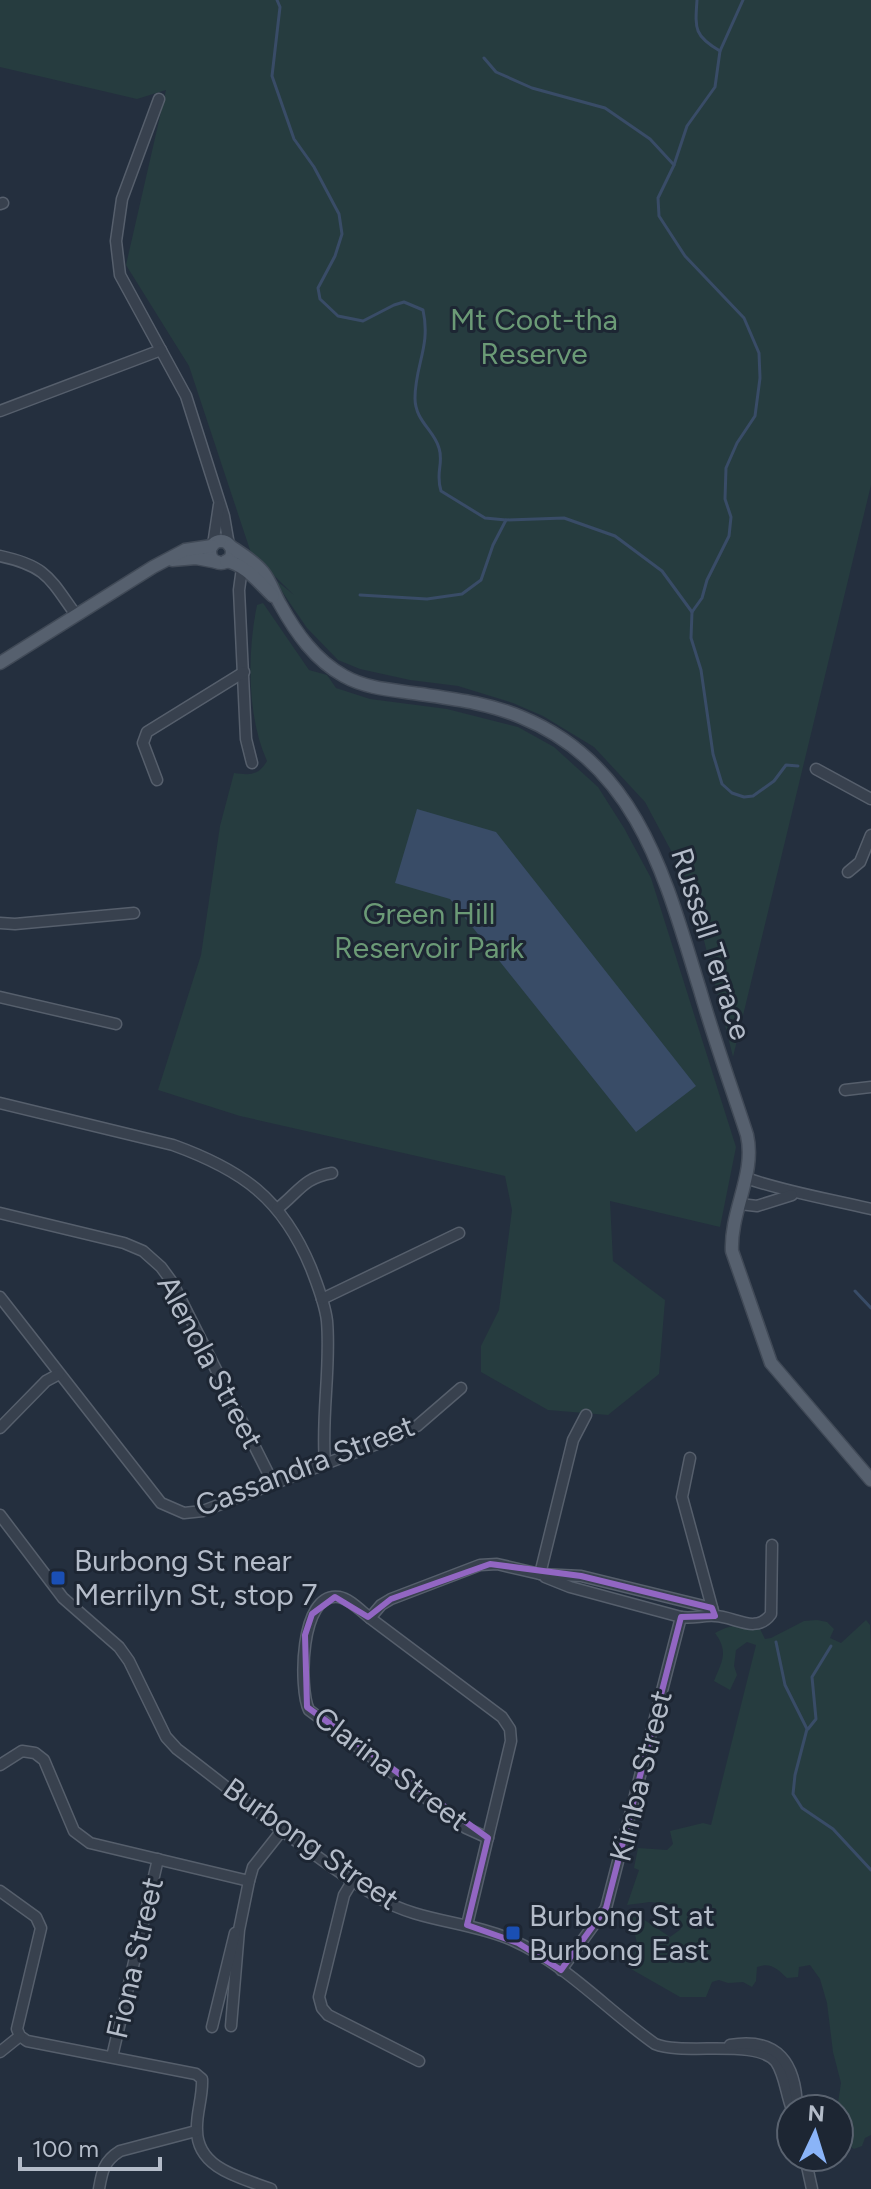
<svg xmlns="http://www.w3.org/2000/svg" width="871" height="2189" font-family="Figtree,sans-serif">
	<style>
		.green { fill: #263c3f }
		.water { fill: #394c67 }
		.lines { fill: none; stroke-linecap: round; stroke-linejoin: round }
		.stream { stroke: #394c67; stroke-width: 3 }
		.minor-casing { stroke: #565f6c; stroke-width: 13 }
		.major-casing { stroke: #414a57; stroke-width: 15 }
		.minor { stroke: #38414e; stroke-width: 10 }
		.major { stroke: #56606e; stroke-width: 12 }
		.marked { fill: none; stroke: #9266c3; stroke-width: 6; stroke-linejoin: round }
		.transit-dot { fill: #1a4fb4; stroke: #1d2633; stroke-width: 3 }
		.labels { text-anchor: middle; stroke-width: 6; stroke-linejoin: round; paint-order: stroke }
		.park-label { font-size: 30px; fill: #6b9a76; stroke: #1d2633 }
		.street-label { font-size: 30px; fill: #b4bcc9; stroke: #1d2633 }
		.poi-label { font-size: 30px; fill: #b4bcc9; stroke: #1d2633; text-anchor: start }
	</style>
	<rect width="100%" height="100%" fill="#242f3e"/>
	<g class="green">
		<polygon points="0,0 871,0 871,485 733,1057 691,888 645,802 594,747 543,716 513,703 458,686 410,680 360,669 338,660 307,628 272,577 294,595 251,553 189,366 126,265 166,90 137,99 0,67"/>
		<path d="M 263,603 L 309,670 L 327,675 L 336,688 L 370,699 L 447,709 L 518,727 L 554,747 L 598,787 L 624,828 L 651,878 L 736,1147 L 720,1227 L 610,1201 L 613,1261 L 665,1300 L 659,1374 L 608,1415 L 548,1410 L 481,1372 L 481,1346 L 499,1310 L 512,1210 L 505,1176 L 240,1116 L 158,1090 L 201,955 L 220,826 L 234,773 C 250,775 258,776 267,761 C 247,716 247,654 257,605 Z"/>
		<path d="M 817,1620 L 827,1622 L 834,1629 L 830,1638 L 841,1643 L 866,1620 L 870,1625 L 871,1645 L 871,2135 L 865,2138 L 862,2146 L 854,2149 C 842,2141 839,2123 839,2109 L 837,2109 L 841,2083 L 833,2052 L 827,2003 L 820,1979 L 810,1965 L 799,1967 L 798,1977 L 787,1978 C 777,1969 771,1962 757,1967 L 756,1981 L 752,1987 L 743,1982 L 728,1983 L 719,1980 L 712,1982 L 706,1997 L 680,1997 L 631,1969 L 637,1943 L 633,1927 L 623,1924 L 621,1917 L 640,1917 L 670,1937 L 681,1929 L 676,1905 L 650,1902 L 627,1905 L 639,1870 L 634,1868 L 638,1848 L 667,1850 L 673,1844 L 670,1831 L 703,1823 L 711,1825 L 756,1645 L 747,1642 L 736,1650 L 734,1666 L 737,1675 L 730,1690 L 714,1681 C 722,1661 729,1652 715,1633 C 731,1624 741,1624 759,1627 L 765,1639 L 771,1638 L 804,1621 Z"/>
	</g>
	<polygon class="water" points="417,809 496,832 696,1086 636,1132 450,899 395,883"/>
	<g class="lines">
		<g class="stream">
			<path d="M 277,0 L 280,7 L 272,76 L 294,139 L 314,167 L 339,214 L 342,234 L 335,256 L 318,288 L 320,299 L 338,316 L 363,321 L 394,305 L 404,302 L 423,310 C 431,346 415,365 415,398 C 415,421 434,430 439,448 C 444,464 435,472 441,491 L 485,518 L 506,520"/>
			<path d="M 697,0 C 695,29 694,36 720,51 L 715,87 L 687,126 L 674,165 L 658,198 L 659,216 L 685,256 L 744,318 L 759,353 L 760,378 L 755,416 L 737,443 L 726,468 L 725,499 L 731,517 L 729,536 L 707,580 L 702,598 L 692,612 L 691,638 L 701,670 L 713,754 L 722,784 L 732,793 L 744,797 L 753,796 L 774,781 L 786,765 L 798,766"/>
			<polyline points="720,51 743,0"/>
			<polyline points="484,58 496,72 532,88 605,108 650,139 674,165"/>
			<polyline points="360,595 427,599 462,594 481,580 493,545 506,520 564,518 615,536 662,571 692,612"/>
			<polyline points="855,1291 871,1308"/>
			<polyline points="776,1642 785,1685 807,1729 795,1775 793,1794 802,1808 833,1829 871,1870"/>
			<polyline points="808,1729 816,1719 812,1677 831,1646"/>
		</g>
		<g class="minor-casing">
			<g id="minor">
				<polyline points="159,99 122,199 116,241 120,275 186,396 224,516 229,545"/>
				<polyline points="0,204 3,203"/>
				<polyline points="0,411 161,350"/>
				<polyline points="213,545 219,505"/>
				<path d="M 0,556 C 47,566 50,579 76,615"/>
				<polyline points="242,568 239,590 246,739 252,763"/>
				<polyline points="816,769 871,799"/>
				<polyline points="157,780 143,743 147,732 244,672"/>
				<polyline points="848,872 860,862 871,835"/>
				<polyline points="0,923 15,924 134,913"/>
				<polyline points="0,997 116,1024"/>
				<polyline points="845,1090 871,1087"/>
				<path d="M 0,1103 L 173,1145 C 242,1170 282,1198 311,1268 C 317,1284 325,1303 327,1321 C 331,1368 321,1416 325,1463"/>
				<path d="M 746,1178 C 786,1192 829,1199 871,1209"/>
				<polyline points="740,1204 757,1206 792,1195"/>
				<path d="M 277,1209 C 299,1192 303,1178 332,1173"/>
				<polyline points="0,1213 124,1243 143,1251 161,1267 172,1282 273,1483"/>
				<polyline points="0,1297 161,1503 184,1513 203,1511 390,1439 417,1426 461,1388"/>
				<polyline points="322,1299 459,1233"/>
				<polyline points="0,1428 46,1381 59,1374"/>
				<polyline points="690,1458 682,1497 713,1611"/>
				<path d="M 0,1515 L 63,1598 L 119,1647 L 129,1661 L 166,1737 L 177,1749 C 243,1799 308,1854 379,1898 C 419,1922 469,1921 512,1940 C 566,1964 607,2010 655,2044 C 684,2056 757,2038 776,2062 C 785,2075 786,2095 792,2109"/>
				<polyline points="540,1574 573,1440 586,1415"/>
				<path d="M 545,1577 L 570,1587 L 681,1617 C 693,1619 703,1615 715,1616 C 734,1616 756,1635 771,1614 L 772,1545"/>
				<polyline points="370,1618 502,1717 510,1729 511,1741 467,1925"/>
				<polyline points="0,1765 22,1751 35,1753 44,1760 74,1831 90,1843 249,1881 253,1867 283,1829"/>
				<path d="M 488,1838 L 466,1828 L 309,1710 C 299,1690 299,1591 339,1597 C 350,1599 361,1611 370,1618 L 381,1605 L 391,1599 L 480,1565 L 497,1564 L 540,1574 L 581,1576 L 712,1608"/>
				<polyline points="353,1880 344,1895 319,1997 322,2008 328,2015 419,2061"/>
				<path d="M 0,1891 L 36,1917 L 41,1928 L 17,2029 L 20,2036 L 27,2041 L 196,2074 L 202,2079 C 203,2097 196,2113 197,2130 C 197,2169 242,2178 271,2189"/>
				<polyline points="561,1970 606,1908 681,1617"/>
				<polyline points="231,2026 239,1930 249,1881"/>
				<polyline points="212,2027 235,1933"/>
				<path d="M 730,2045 C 778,2037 796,2063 797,2109"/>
				<polyline points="0,2052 20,2036"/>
				<polyline points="112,2057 158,1859"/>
				<polyline points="805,2157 812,2189"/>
				<path d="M 99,2189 C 102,2171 104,2161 120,2151 L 196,2131"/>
			</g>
		</g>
		<g class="major-casing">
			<g id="major">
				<circle cx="221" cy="552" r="11"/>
				<path d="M 230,546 C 242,554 254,561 263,572 C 271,582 274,594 280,604 C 296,633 315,660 344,676 C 367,689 394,690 420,694 C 454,699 488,703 521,717 C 639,765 666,881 700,990 C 714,1039 731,1086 747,1135 C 756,1174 730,1211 732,1251 L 771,1363 L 871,1480"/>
				<polyline points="172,560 196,558 217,562"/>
				<path d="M 226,561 C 245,564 260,584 273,596"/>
				<polyline points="0,663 153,567 185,550 212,546"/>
			</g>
		</g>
		<use href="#minor" class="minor"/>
		<use href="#major" class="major"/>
	</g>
	<path class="marked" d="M 490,1564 L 581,1576 L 712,1608 L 715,1616 L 681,1617 L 606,1908 L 561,1970 L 518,1943 L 467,1925 L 488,1838 L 307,1707 L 305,1635 L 312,1614 L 335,1597 L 368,1617 L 391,1599 Z"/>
	<g class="transit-dot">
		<rect x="50" y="1570" width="16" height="16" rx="4"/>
		<rect x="505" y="1925" width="16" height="16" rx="4"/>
	</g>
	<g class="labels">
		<g class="park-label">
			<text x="534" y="330">Mt Coot-tha<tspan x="534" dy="34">Reserve</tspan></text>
			<text x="429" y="924">Green Hill<tspan x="429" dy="34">Reservoir Park</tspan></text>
		</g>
		<g class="street-label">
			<text transform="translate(711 944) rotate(72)" y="10">Russell Terrace</text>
			<text transform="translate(210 1362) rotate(62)" y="10">Alenola Street</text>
			<text transform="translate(305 1466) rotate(-21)" y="10">Cassandra Street</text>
			<text transform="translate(391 1769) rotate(37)" y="10">Clarina Street</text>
			<text transform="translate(641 1776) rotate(-76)" y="10">Kimba Street</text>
			<text transform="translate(311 1844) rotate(35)" y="10">Burbong Street</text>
			<text transform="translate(135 1958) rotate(-77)" y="10">Fiona Street</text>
		</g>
		<g class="poi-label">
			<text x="74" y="1571">Burbong St near<tspan x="74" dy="34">Merrilyn St, stop 7</tspan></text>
			<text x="529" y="1926">Burbong St at<tspan x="529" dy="34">Burbong East</tspan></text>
		</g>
	</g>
	<g transform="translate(815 2133) rotate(4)"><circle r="38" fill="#1d2633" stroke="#59626f" stroke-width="2"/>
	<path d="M0-6L14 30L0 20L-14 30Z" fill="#8ab4f8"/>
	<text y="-12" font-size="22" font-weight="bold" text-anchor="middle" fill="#b4bcc9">N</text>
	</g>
	<path d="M20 2157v12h140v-12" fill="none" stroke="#b4bcc9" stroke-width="4"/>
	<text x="32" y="2157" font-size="24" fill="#b4bcc9" stroke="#1d2633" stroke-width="6" paint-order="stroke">100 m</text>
</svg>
